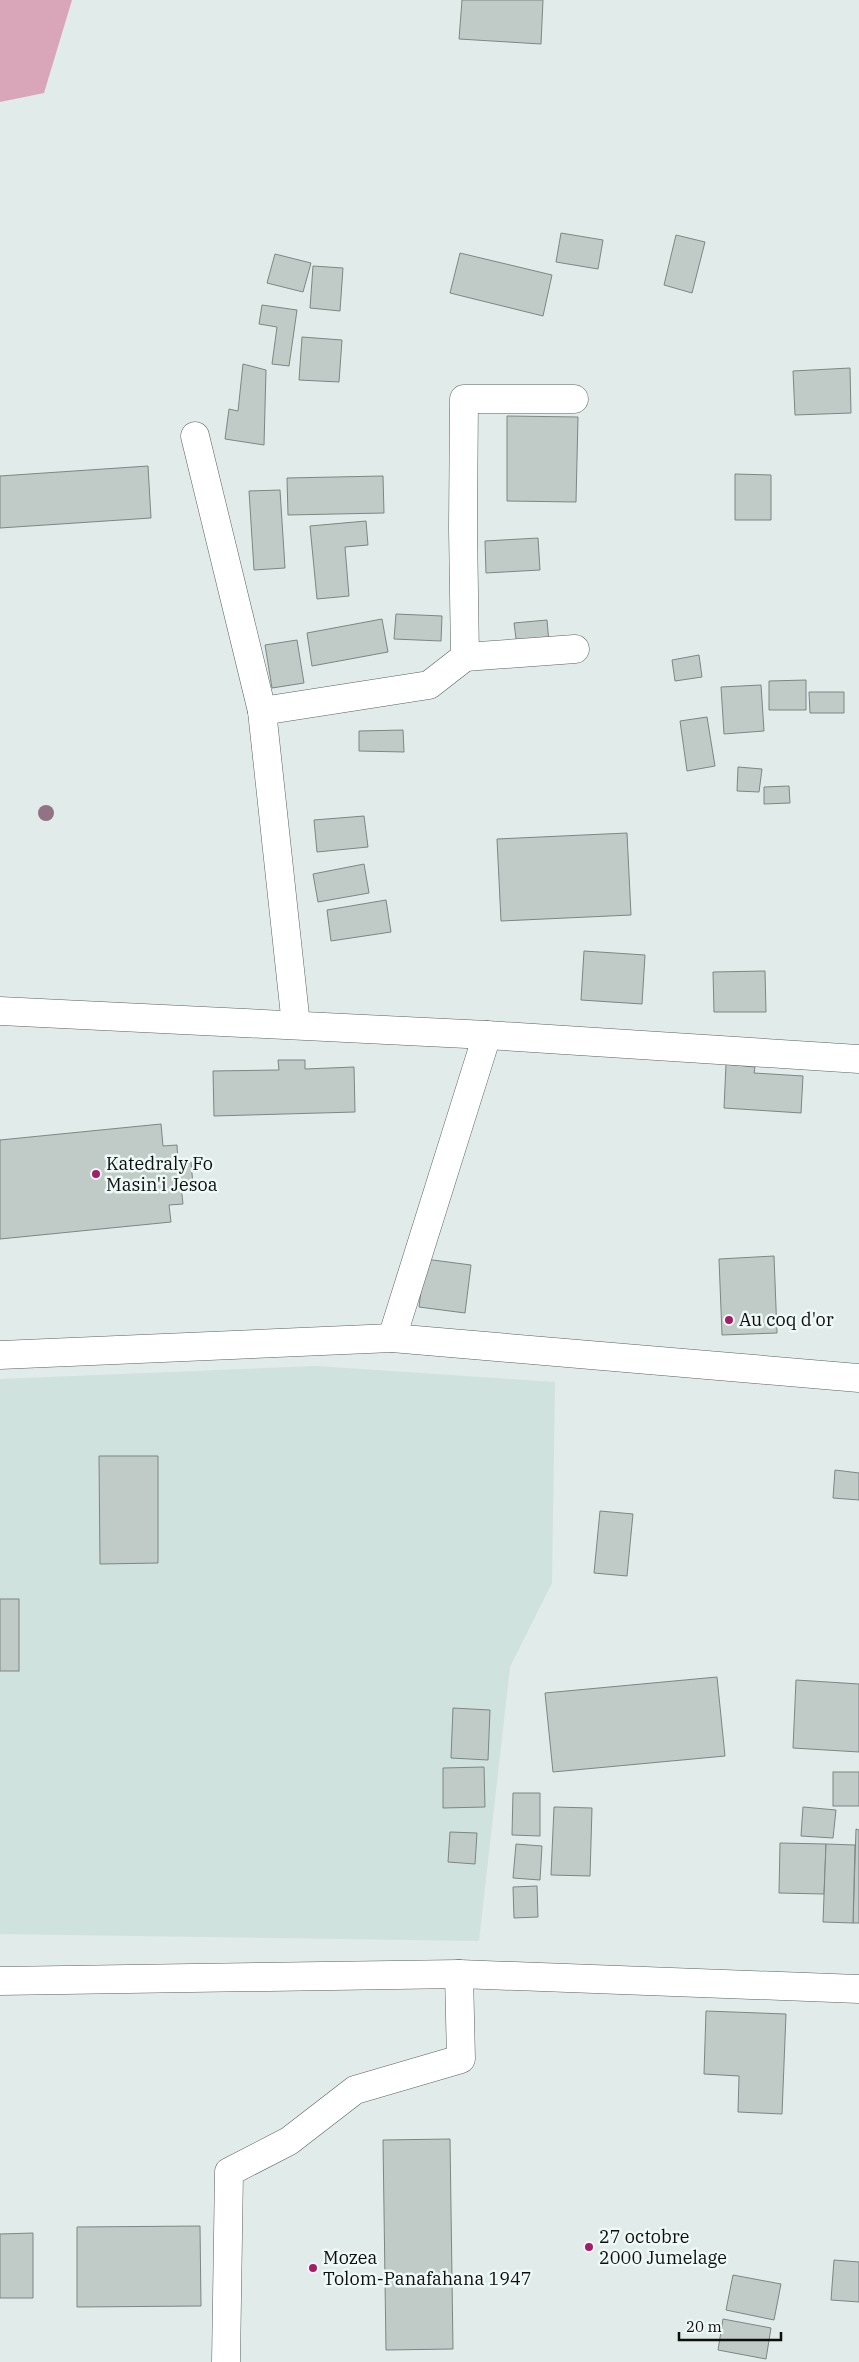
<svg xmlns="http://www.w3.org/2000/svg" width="859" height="2362" font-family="'IBM Plex Serif',serif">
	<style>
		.built { fill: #cfe2de }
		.green { fill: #d8a5b9 }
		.building { fill: #c0cac7; stroke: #7d8684 }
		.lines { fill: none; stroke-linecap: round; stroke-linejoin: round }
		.minor-casing { stroke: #596260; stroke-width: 29 }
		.minor { stroke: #fff; stroke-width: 28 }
		.tree { fill: #937285 }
		.poi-dot { fill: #a41d67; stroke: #eef8f6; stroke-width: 2 }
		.labels { text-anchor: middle; stroke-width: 5; stroke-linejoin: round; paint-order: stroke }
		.poi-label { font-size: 18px; fill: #0c0f0e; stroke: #eef8f6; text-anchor: start }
	</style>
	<rect width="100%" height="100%" fill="#e1ebe9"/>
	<polygon class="built" points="316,1366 555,1382 552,1583 510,1667 479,1941 0,1934 0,1379"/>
	<polygon class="green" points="0,0 72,0 44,93 0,102"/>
	<g class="building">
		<polygon points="462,0 543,0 541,44 459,39"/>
		<polygon points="561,233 603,240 598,269 556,262"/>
		<polygon points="676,235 705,242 692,293 664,285"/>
		<polygon points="460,253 552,275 543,316 450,293"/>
		<polygon points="275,254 311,263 303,292 267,283"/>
		<polygon points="313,266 343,268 340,311 310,308"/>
		<polygon points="262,305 297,310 289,366 272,364 277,327 259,324"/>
		<polygon points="302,337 342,340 339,382 299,380"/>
		<polygon points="243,364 266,370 264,445 225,439 229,409 238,411"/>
		<polygon points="850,368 851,413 795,415 793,371"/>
		<polygon points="507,416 578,417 576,502 507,501"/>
		<polygon points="148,466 151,518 0,528 0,476"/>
		<polygon points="735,474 771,475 771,520 735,520"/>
		<polygon points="383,476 384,513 288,515 287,478"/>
		<polygon points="280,490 285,568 254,570 249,491"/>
		<polygon points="366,521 368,545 345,547 349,596 317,599 310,526"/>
		<polygon points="538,538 540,570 486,573 485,541"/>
		<polygon points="396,614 442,616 441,641 394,639"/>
		<polygon points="382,619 388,652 312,666 307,633"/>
		<polygon points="547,620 549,643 517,646 514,623"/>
		<polygon points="297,640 304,683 272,688 265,645"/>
		<polygon points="699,655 702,677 675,681 672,660"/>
		<polygon points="806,680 806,710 769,710 769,681"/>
		<polygon points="761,685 764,731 724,734 721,687"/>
		<polygon points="809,692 844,692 844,713 810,713"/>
		<polygon points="707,717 715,766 687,771 680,721"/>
		<polygon points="403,730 404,752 359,751 359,731"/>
		<polygon points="738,767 762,769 759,792 737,791"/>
		<polygon points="789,786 790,803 764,804 764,787"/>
		<polygon points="364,816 368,847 317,852 314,820"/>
		<polygon points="627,833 631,915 501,921 497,839"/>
		<polygon points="364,864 369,893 318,902 313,874"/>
		<polygon points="386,900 391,932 331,941 327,910"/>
		<polygon points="584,951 645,955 642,1004 581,1000"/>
		<polygon points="765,971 766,1012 714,1012 713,972"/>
		<polygon points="278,1060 305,1060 305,1069 354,1067 355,1112 214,1116 213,1071 279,1070"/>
		<polygon points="726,1064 755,1067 754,1073 803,1076 801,1113 724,1108"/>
		<polygon points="161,1124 163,1146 177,1145 178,1163 191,1162 193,1185 181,1186 183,1204 169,1205 171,1222 0,1239 0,1140"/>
		<polygon points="774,1256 777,1333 722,1335 719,1259"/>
		<polygon points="425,1259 471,1265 465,1313 419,1307"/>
		<polygon points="99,1456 158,1456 158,1563 100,1564"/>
		<polygon points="835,1470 859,1473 859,1500 833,1498"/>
		<polygon points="600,1511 633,1514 627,1576 594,1573"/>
		<rect x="0" y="1599" width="19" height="72"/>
		<polygon points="717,1677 725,1756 553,1772 545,1693"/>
		<polygon points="796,1680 859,1684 859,1752 793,1748"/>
		<polygon points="453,1708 490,1710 488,1760 451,1758"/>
		<polygon points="484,1767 485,1807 443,1808 443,1768"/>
		<rect x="833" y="1772" width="26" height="34"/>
		<polygon points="513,1793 540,1793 540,1836 512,1835"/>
		<polygon points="554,1807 592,1808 590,1876 551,1875"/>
		<polygon points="803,1807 836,1810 833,1838 801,1836"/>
		<polygon points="856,1829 859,1830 859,1923 853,1923"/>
		<polygon points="450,1832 477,1833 475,1864 448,1862"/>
		<polygon points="780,1843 826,1844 824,1894 779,1893"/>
		<polygon points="516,1844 542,1846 540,1880 513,1878"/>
		<polygon points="826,1844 855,1845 853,1923 823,1922"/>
		<polygon points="537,1886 538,1917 514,1918 513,1887"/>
		<polygon points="706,2011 786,2014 782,2114 738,2112 739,2076 704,2074"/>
		<polygon points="450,2139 453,2349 386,2350 383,2140"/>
		<polygon points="200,2226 201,2306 77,2307 77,2227"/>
		<polygon points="33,2233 33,2298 0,2298 0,2234"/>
		<polygon points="834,2260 859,2262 859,2302 831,2300"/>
		<polygon points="733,2275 781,2284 774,2320 726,2310"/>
		<polygon points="723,2319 771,2328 766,2359 718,2350"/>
	</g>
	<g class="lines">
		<g class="minor-casing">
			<g id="minor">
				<polyline points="195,436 262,711 296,1025"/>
				<polyline points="465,657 575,649"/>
				<polyline points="262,711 429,685 465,657 463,528 464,399 574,399"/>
				<polyline points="0,1011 487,1035 859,1059"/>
				<polyline points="392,1338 487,1035"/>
				<polyline points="0,1355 392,1338 859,1378"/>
				<polyline points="0,1981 459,1974 859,1989"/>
				<polyline points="226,2362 229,2172 289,2141 355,2090 461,2059 459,1974"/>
			</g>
		</g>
		<use href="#minor" class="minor"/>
	</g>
	<circle class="tree" cx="46" cy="813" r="8"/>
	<g class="poi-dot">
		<circle cx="96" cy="1174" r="5"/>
		<circle cx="729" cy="1320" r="5"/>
		<circle cx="589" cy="2247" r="5"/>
		<circle cx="313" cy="2268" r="5"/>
	</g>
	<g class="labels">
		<g class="poi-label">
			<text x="106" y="1170">Katedraly Fo<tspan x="106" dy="21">Masin'i Jesoa</tspan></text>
			<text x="739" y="1326">Au coq d'or</text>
			<text x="599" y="2243">27 octobre<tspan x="599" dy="21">2000 Jumelage</tspan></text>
			<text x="323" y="2264">Mozea<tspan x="323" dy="21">Tolom-Panafahana 1947</tspan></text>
		</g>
	</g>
	<path d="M679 2332v8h102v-8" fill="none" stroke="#0c0f0e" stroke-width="2.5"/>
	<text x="686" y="2332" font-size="15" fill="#0c0f0e" stroke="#eef8f6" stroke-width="4" paint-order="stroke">20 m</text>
</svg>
